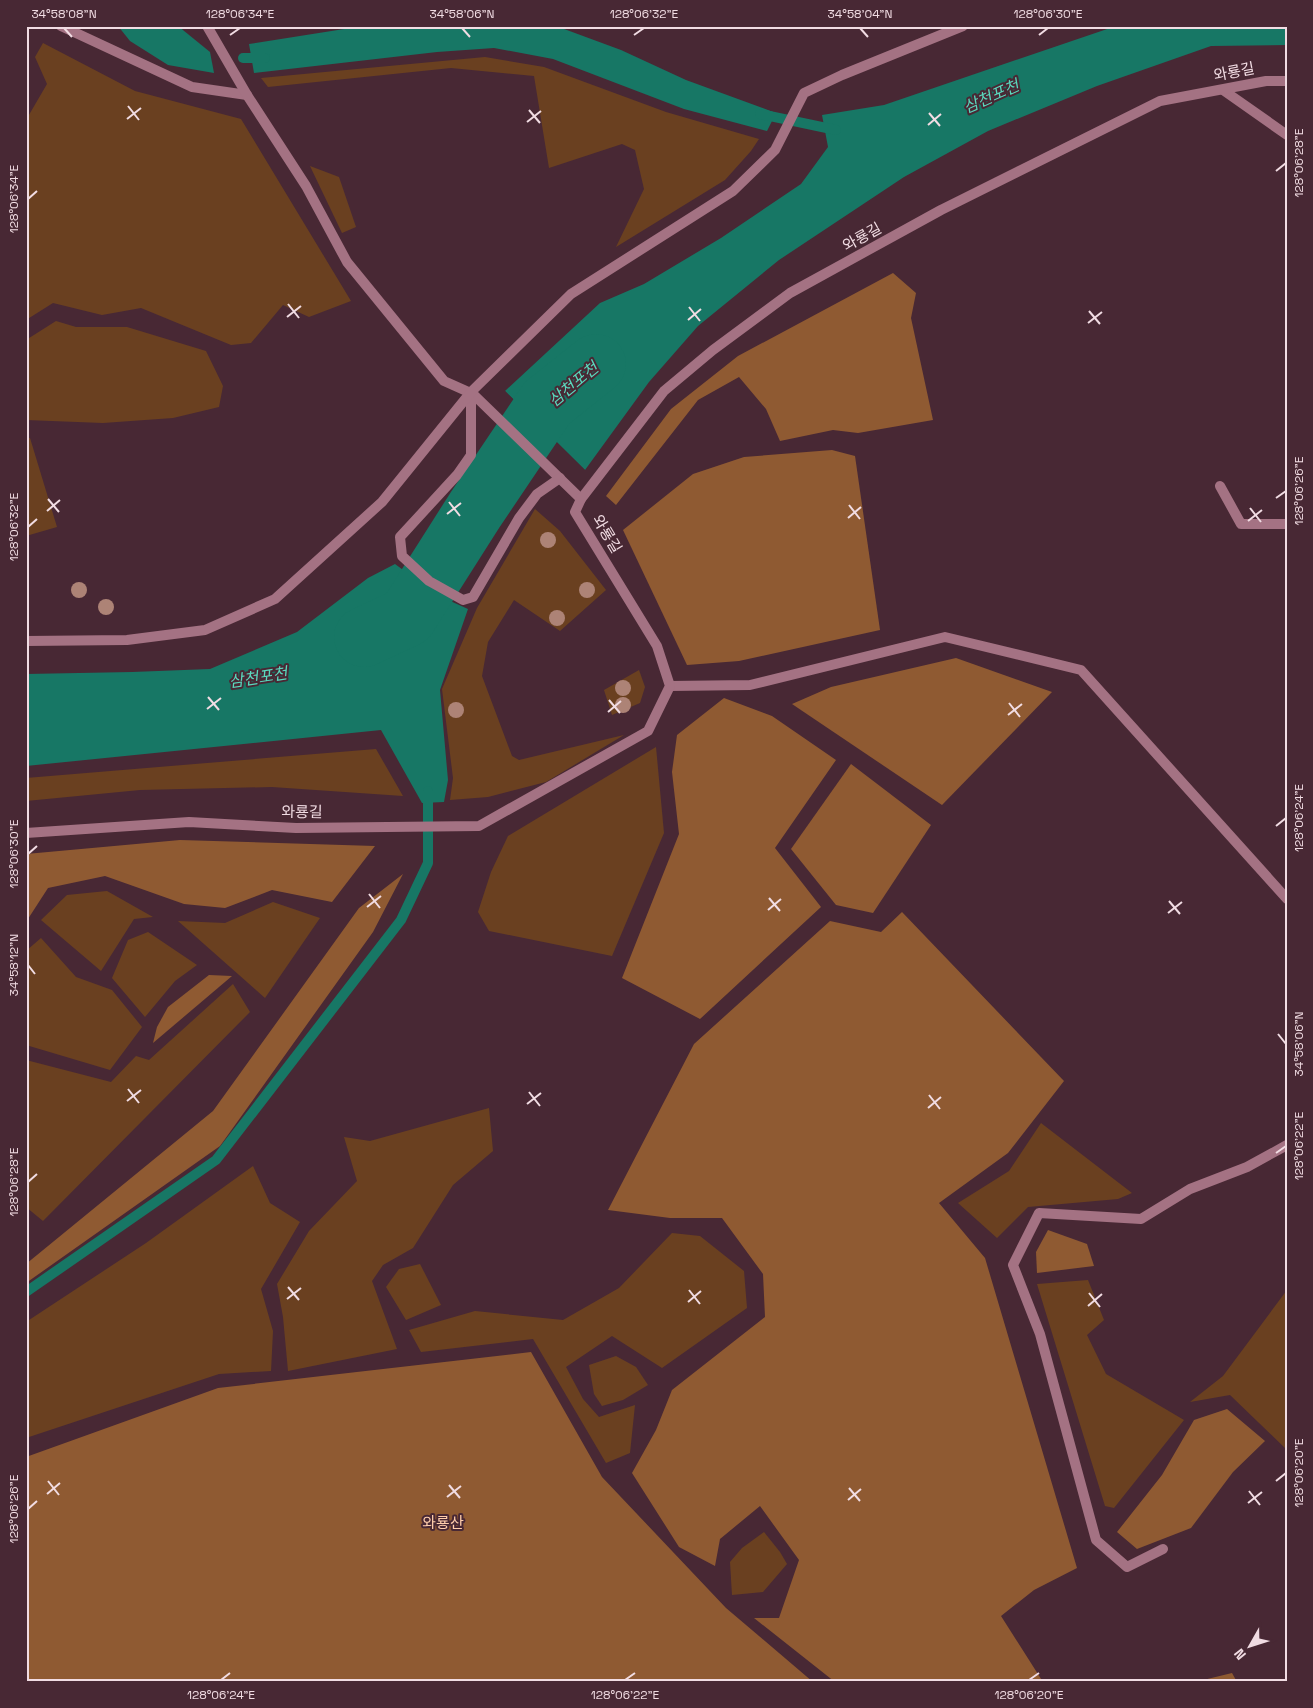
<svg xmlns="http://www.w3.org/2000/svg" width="1313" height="1708" font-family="'Space Grotesk','Noto Sans KR',sans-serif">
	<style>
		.green { fill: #6a4020 }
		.forest { fill: #8f5a32 }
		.water { fill: #177765 }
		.pier { fill: #482834 }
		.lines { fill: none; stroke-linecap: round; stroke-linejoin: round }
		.stream { stroke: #177765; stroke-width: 10 }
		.river { stroke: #177765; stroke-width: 60 }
		.lane { stroke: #a47283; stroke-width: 10 }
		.street { stroke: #a47283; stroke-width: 10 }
		.tree { fill: #ad8376 }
		.ticks { fill: none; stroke: #f1dce3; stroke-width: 2 }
		.labels { text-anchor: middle; stroke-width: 4; stroke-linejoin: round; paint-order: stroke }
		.street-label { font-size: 15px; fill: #f1dce3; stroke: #482834 }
		.park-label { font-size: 15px; fill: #ffceac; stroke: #482834 }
		.water-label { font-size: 16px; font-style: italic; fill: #5bd9be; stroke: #482834 }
		.neatline { fill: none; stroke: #f1dce3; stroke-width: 2 }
		.ticks-label { font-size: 12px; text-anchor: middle; fill: #f1dce3 }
	</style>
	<rect width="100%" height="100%" fill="#482834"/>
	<g class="green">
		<polygon points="43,43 135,91 241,119 351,301 309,317 283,305 251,343 231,345 141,308 102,315 53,303 26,320 26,120 47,84 35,57"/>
		<polygon points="485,57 544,67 666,112 759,139 751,151 725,180 616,247 644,189 635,150 622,144 549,168 534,76 451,68 268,87 261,78"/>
		<polygon points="310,166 339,177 356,227 342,233"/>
		<polygon points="56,321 76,327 127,327 206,351 223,386 219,407 173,418 103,423 26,420 26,340"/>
		<polygon points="26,438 30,438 57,527 26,536"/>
		<polygon points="535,509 560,531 606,590 560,631 514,600 488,642 482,676 512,756 519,760 624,735 546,782 488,797 450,800 453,778 442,689 477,608"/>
		<polygon points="639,670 645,687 640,703 612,715 604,690"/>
		<polygon points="656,747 664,833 612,956 489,931 478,912 491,872 508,836"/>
		<polygon points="376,749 403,796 272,787 140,790 26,801 26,778"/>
		<polygon points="107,891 153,917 134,919 101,971 41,920 67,895"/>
		<polygon points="273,902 320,918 265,998 178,921 225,923"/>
		<polygon points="148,932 197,965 175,981 145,1017 112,978 128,940"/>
		<polygon points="41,938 76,977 112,990 142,1027 110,1070 26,1045 26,951"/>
		<polygon points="233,984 250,1012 43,1221 26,1207 26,1060 111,1082 136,1056 149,1060"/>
		<polygon points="489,1108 493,1151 453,1185 413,1248 383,1265 372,1281 397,1349 288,1371 283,1317 277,1284 309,1231 357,1181 344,1137 370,1141"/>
		<polygon points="1041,1123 1132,1193 1118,1199 1028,1207 997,1238 958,1203 1009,1171"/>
		<polygon points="253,1166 270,1203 300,1222 261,1289 273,1331 271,1371 219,1374 26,1438 26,1322 146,1243"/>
		<polygon points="672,1233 700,1236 744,1271 747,1308 662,1368 612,1336 566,1367 583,1399 599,1417 635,1405 630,1453 606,1463 533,1339 421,1352 409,1330 475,1311 563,1320 619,1288"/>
		<polygon points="420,1264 441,1305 406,1320 386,1287 399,1269"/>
		<polygon points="1088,1280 1104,1320 1087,1335 1106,1374 1184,1420 1114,1508 1105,1506 1037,1284"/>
		<polygon points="1287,1290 1287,1446 1285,1448 1230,1395 1190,1402 1223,1376"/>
		<polygon points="616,1356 636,1367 648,1385 623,1400 602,1406 594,1394 589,1365"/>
		<polygon points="764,1532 780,1552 787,1564 763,1592 732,1595 730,1562 742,1548"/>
	</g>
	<g class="forest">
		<polygon points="893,273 916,293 911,318 933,420 858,433 833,430 780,441 766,409 739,377 698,400 616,505 606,496 671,409 738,356"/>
		<polygon points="832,450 855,456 880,630 739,661 687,665 623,530 693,474 744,457"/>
		<polygon points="956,658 1052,692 942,805 792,704 831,687"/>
		<polygon points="724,698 772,716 836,760 775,848 821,907 700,1019 622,978 679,834 672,772 677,735"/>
		<polygon points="851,764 931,825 873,913 836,905 791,849"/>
		<polygon points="180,840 375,846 332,902 272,890 225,908 184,904 105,876 48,888 26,922 26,854"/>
		<polygon points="403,874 373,932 220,1146 26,1283 26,1264 213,1111 359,908"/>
		<polygon points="902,912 1064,1081 1008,1153 939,1203 985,1258 1077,1568 1034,1590 1001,1616 1043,1682 835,1682 754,1618 779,1618 799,1560 760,1506 720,1539 715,1566 679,1547 632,1473 656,1430 672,1390 765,1317 763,1274 722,1218 670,1218 608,1210 694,1044 830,921 881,932"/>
		<polygon points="209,975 232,976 153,1043 157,1027 168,1007"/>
		<polygon points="1048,1230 1087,1244 1094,1266 1037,1273 1036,1252"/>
		<polygon points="531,1352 602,1477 726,1608 813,1682 26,1682 26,1457 218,1388"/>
		<polygon points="1227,1409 1265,1441 1233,1472 1191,1528 1137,1549 1117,1532 1162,1475 1194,1420"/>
		<polygon points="1232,1673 1237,1682 1195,1682"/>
	</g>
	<g class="water">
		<polygon points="118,26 178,26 210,52 214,73 168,65 130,41"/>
		<polygon points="363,26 556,26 621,50 686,80 776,113 767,131 684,109 553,59 494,48 437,52 254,73 249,44"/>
		<polygon points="1116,26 1287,26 1287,45 1211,46 1097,86 988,131 904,177 779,260 698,326 649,382 585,470 505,391 600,303 644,284 721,238 801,184 828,147 822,115 884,105"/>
		<polygon points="395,564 437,595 468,609 440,690 448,780 444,802 422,803 381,730 26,766 26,674 132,672 210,669 297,632 368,578"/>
	</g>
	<polygon class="pier" points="505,391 585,470 583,472 503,392"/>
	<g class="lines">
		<g class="stream">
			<polyline points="243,58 265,58"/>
			<polyline points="760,114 836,130"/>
			<polyline points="26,1292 216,1160 401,920 428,863 428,791"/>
		</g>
		<polyline class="river" points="364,637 407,617 475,510 547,403 596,364"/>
		<g class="lane">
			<polyline points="61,26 192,87 247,95"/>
			<polyline points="207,26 247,95 306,186 347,262 444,381 473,394 581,499"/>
			<polyline points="1223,90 1287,135"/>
			<polyline points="471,392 471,455 457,475 400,537 402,556 429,581 463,600 473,597 519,518 537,494 560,478"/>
			<polyline points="1220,486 1241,524 1287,524"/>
			<polyline points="26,641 127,640 205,630 275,599 382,502 471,392 571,294 733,191 775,150 804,93 842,75 963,26"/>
			<polyline points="670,686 750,685 945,637 1081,670 1287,899"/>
			<polyline points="1163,1549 1127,1567 1096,1540 1040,1334 1013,1265 1039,1213 1141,1219 1190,1189 1247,1167 1287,1145"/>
		</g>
		<polyline class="street" points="26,833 189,822 296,828 479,826 648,731 670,686 657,646 575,512 581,499 664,391 713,350 790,293 941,210 1160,101 1266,81 1287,81"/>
	</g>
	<g class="tree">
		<circle cx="548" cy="540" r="8"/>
		<circle cx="79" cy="590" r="8"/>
		<circle cx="587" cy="590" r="8"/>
		<circle cx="106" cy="607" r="8"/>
		<circle cx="557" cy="618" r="8"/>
		<circle cx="623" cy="688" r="8"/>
		<circle cx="623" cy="705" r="8"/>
		<circle cx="456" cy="710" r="8"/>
	</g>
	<path class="ticks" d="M 64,28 L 72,37M 462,28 L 470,37M 860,28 L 868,37M 230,35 L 240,28M 634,35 L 644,28M 1039,35 L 1048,28M 128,106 L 139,120M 529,110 L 540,123M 929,113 L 940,126M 127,119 L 141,108M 527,122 L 541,111M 928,125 L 941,114M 1276,171 L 1286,163M 28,199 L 37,191M 288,304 L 299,318M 689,307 L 700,321M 1089,311 L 1100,324M 287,317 L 301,306M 688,320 L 701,309M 1088,323 L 1102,312M 1276,498 L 1286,491M 48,499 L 59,512M 449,502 L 460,516M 849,505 L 860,519M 1250,508 L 1261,522M 47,511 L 60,500M 447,514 L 461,503M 848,518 L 861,507M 1248,521 L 1262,510M 28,527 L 37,519M 208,697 L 219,710M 609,700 L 620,713M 1009,703 L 1020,717M 207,709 L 221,698M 608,712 L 621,701M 1008,715 L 1022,704M 1276,826 L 1286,818M 28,854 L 37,846M 369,894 L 380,908M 769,898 L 780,911M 1169,901 L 1180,914M 367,907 L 381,896M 768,910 L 781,899M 1168,913 L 1182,902M 28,965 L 35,974M 1278,1034 L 1286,1044M 128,1089 L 139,1103M 529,1092 L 540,1106M 929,1095 L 940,1109M 127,1101 L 141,1090M 527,1104 L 541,1093M 928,1108 L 941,1097M 1276,1153 L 1286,1146M 28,1182 L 37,1174M 288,1287 L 299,1300M 689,1290 L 700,1304M 1089,1293 L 1100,1307M 287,1299 L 301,1288M 688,1302 L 701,1291M 1088,1306 L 1102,1294M 48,1481 L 59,1495M 1276,1481 L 1286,1473M 449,1485 L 460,1498M 849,1488 L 860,1501M 1249,1491 L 1260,1505M 47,1494 L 60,1483M 447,1497 L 461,1486M 848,1500 L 861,1489M 1248,1503 L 1262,1492M 28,1509 L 37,1501M 221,1680 L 230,1673M 625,1680 L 635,1673M 1029,1680 L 1039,1673"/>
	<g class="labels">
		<g class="street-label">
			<text transform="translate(1234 72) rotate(-11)" y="5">와룡길</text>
			<text transform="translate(862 237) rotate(-29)" y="5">와룡길</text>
			<text transform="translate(607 534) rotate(59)" y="5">와룡길</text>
			<text transform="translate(302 812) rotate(1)" y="5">와룡길</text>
		</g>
		<g class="park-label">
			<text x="443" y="1528">와룡산</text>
		</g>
		<g class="water-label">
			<text transform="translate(991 96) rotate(-24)" y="6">삼천포천</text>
			<text transform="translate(573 384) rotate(-40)" y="6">삼천포천</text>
			<text transform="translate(258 677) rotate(-9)" y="6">삼천포천</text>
		</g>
	</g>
	<rect width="1313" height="1708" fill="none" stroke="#482834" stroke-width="55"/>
	<g transform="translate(1250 1646) rotate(231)" stroke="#482834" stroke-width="4" paint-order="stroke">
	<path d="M0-4L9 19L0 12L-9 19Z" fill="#f1dce3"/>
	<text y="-8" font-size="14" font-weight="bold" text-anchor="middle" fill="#f1dce3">N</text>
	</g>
	<rect x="28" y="28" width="1258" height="1652" class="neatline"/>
	<g class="ticks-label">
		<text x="64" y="18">34°58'08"N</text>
		<text x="240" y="18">128°06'34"E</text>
		<text x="462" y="18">34°58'06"N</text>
		<text x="644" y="18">128°06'32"E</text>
		<text x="860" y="18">34°58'04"N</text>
		<text x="1048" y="18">128°06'30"E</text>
		<text transform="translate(1299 163) rotate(-90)" y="4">128°06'28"E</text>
		<text transform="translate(14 199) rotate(-90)" y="4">128°06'34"E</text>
		<text transform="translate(1299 491) rotate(-90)" y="4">128°06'26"E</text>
		<text transform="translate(14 527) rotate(-90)" y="4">128°06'32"E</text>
		<text transform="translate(1299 818) rotate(-90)" y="4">128°06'24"E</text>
		<text transform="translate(14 854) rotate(-90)" y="4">128°06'30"E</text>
		<text transform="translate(14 965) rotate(-90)" y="4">34°58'12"N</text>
		<text transform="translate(1299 1044) rotate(-90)" y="4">34°58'06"N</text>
		<text transform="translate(1299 1146) rotate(-90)" y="4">128°06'22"E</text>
		<text transform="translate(14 1182) rotate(-90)" y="4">128°06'28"E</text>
		<text transform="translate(1299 1473) rotate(-90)" y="4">128°06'20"E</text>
		<text transform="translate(14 1509) rotate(-90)" y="4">128°06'26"E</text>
		<text x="221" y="1699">128°06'24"E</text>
		<text x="625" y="1699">128°06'22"E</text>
		<text x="1029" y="1699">128°06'20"E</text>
	</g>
</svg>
